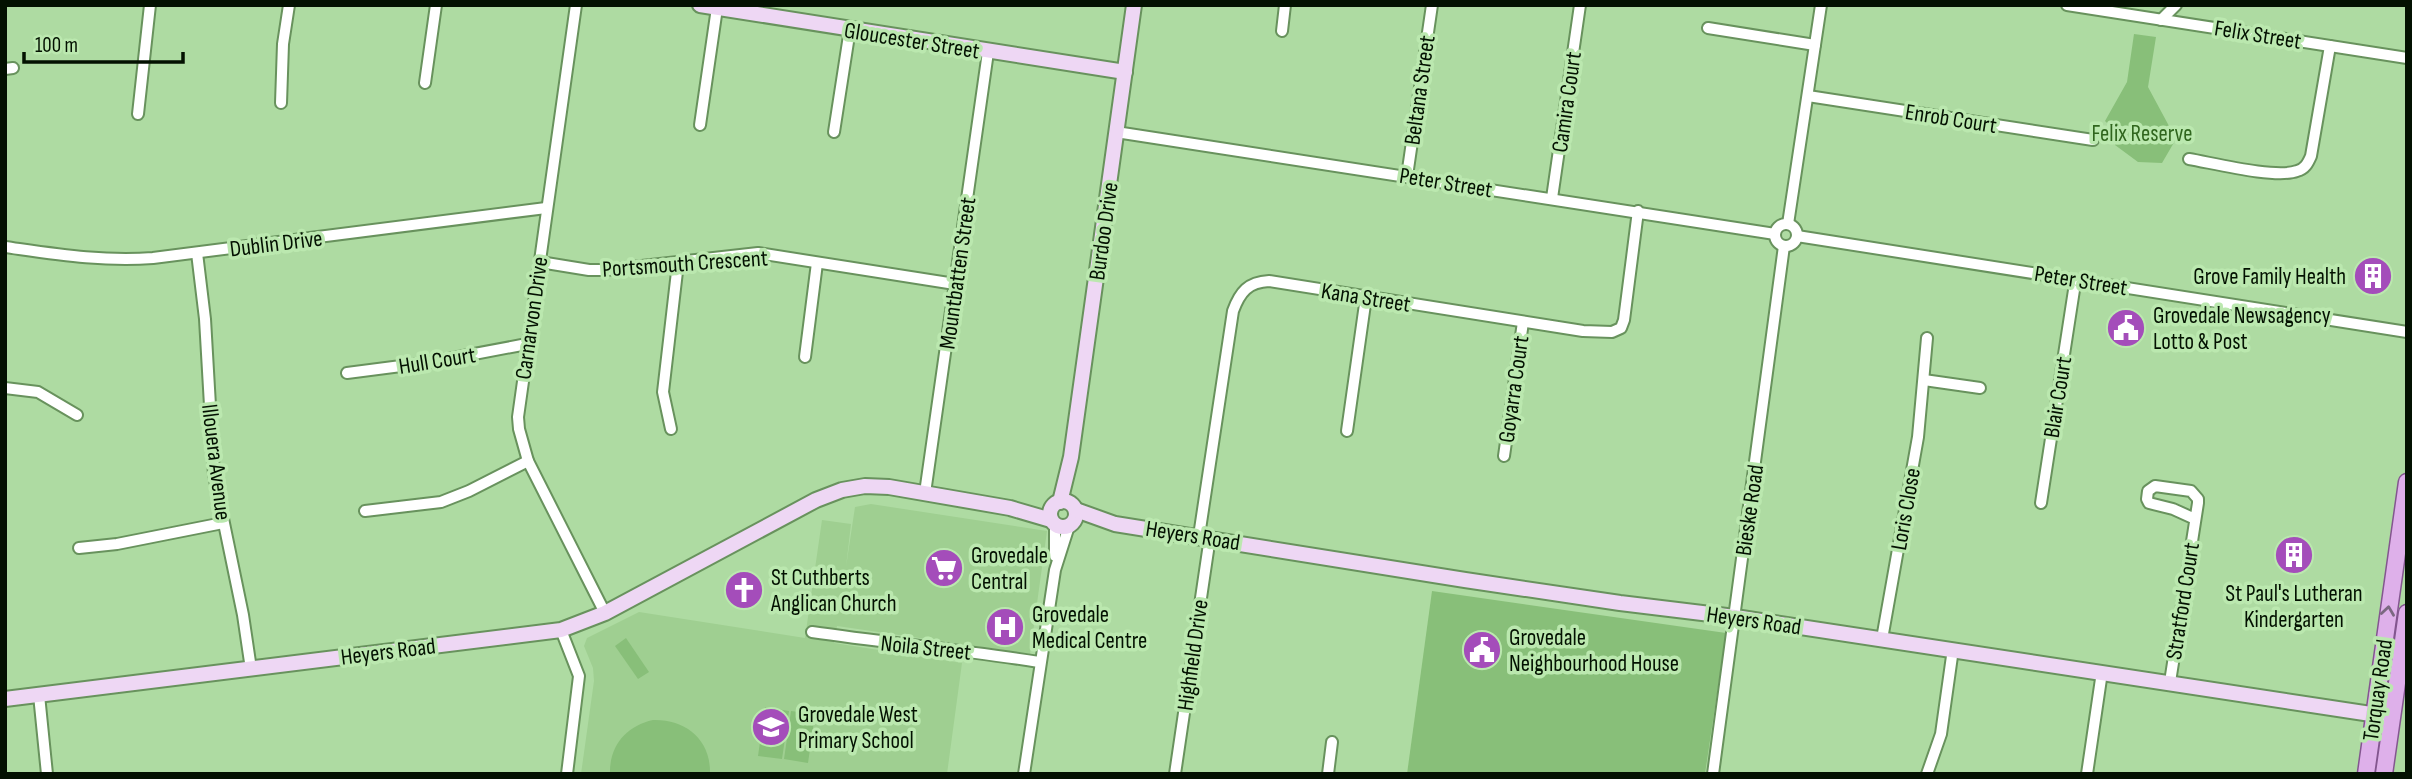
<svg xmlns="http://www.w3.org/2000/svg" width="2412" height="779" font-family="'Sofia Sans Condensed',sans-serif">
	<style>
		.built { fill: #9fcf91 }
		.green { fill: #88bf79 }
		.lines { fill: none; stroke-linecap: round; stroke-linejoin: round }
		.street-casing { stroke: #68925d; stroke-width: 14 }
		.secondary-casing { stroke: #68925d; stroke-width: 18 }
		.primary-casing { stroke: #83568f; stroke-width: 19 }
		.street { stroke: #fff; stroke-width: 10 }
		.secondary { stroke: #eed7f4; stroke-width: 14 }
		.primary { stroke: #deb0ea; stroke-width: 16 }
		.oneway { stroke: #7b6881 }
		.labels { text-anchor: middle; stroke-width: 7; stroke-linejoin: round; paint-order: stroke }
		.street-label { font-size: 23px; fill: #031101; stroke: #bbe8af }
		.park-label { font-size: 23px; fill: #30661e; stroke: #bbe8af }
		.poi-label { font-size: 23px; fill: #031101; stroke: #bbe8af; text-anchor: start }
	</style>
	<rect width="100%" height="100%" fill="#aedba2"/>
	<polygon class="built" points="871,504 1047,531 1030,654 837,626 834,643 962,663 947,774 581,774 594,681 593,668 584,646 587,638 639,612 805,638 822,520 851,524 846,567 855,507"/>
	<g class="green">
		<path d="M 2134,34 L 2156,37 L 2148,87 L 2176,139 L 2162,163 L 2138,162 L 2115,145 C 2117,135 2113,128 2105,121 L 2127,82 Z"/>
		<polygon points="1432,591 1726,633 1705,774 1407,774"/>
		<polygon points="626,638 649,672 638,679 615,646"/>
		<polygon points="765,707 789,711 782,759 758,756"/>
		<polygon points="791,711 815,714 808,763 784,759"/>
		<path d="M 653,720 C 686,719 711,740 710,774 L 610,774 C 609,746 626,726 653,720 Z"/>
	</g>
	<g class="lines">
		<g class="street-casing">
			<g id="street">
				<polyline points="576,5 518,417 519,429 528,461 605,613"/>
				<polyline points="2067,5 2407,58"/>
				<polyline points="2161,20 2176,5"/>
				<polyline points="1708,28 1815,45"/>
				<polyline points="1282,31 1285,5"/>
				<polyline points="5,69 13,68"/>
				<polyline points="425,83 436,5"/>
				<polyline points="1808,96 2093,140"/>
				<polyline points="281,103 283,44 289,5"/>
				<polyline points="138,114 150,5"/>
				<polyline points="700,125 717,8"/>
				<polyline points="834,132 850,29"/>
				<polyline points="1116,132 1775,234"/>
				<path d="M 2189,159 C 2213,163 2276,179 2297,171 C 2305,169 2308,163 2311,156 L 2330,46"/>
				<polyline points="1407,176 1432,5"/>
				<polyline points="1552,198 1580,5"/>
				<circle cx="1786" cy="235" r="11"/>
				<polyline points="1788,224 1821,5"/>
				<polyline points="1797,236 2407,332"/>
				<path d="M 5,247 C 55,254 103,262 153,258 L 546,208"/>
				<polyline points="197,253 205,319 214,475 243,615 251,669"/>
				<polyline points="540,262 589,270 606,270 758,253 955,284"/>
				<polyline points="805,357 817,263"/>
				<polyline points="347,373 432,362 527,344"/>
				<polyline points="1924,380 1980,388"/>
				<polyline points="5,388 38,392 77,415"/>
				<polyline points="671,429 663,392 678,263"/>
				<polyline points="1347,431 1366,297"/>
				<polyline points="1504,456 1523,322"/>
				<polyline points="925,493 988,52"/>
				<polyline points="2041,503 2074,290"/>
				<polyline points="365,511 441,502 469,491 528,461"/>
				<path d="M 1199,536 L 1233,311 C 1240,292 1248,282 1269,281 L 1583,331 L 1612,332 L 1621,328 L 1624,320 L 1638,211"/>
				<polyline points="79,548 117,544 223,523"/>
				<polyline points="1055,556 1055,524"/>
				<polyline points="561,630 579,676 567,774"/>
				<path d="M 812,632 C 888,643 964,650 1039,662"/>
				<polyline points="1882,639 1918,437 1927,338"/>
				<polyline points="2170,682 2198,503 2198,499 2191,491 2155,486 2148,491 2147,499 2149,503 2173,509 2195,519"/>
				<polyline points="39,695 47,774"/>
				<polyline points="1024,774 1055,570 1069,526"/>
				<polyline points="1175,774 1210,537"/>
				<polyline points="1328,774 1332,742"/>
				<polyline points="1713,774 1784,246"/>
				<polyline points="1927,774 1941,734 1953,649"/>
				<polyline points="2087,774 2102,672"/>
			</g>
		</g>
		<g class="secondary-casing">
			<g id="secondary">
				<polyline points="700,5 1125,72"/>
				<circle cx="1063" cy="514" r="13"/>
				<polyline points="1060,502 1071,457 1134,5"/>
				<polyline points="1076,510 1115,524 1465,580 1620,603 1735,617 2384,716"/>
				<polyline points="5,699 561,630 605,613 816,500 842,490 865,486 889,487 1010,508 1051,520"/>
			</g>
		</g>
		<g class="primary-casing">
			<g id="primary">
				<polyline points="2366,774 2407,482"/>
				<polyline points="2384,774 2407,613"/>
			</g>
		</g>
		<use href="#street" class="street"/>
		<use href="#secondary" class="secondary"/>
		<use href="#primary" class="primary"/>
	</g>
	<defs><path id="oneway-chevron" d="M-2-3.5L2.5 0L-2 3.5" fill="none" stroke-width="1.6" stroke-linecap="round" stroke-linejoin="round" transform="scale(1.75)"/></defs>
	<use class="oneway" href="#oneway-chevron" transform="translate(2388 611) rotate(-82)"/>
	<defs>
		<g id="building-disc" transform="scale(2.0125)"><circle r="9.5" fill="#a44dba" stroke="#bbe8af"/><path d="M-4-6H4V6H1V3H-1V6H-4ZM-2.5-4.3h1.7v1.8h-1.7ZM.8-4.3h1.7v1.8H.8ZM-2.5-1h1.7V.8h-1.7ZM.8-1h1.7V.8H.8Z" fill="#fff"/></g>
		<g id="civic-disc" transform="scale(2.0125)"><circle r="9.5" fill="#a44dba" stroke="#bbe8af"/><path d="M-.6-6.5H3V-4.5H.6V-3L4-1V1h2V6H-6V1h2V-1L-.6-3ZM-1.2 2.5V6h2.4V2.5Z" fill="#fff"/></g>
		<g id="supermarket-disc" transform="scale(2.0125)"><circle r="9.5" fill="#a44dba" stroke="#bbe8af"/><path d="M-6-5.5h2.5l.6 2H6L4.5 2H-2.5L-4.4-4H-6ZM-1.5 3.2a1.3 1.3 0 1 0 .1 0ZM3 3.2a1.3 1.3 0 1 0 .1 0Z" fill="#fff"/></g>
		<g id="church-disc" transform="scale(2.0125)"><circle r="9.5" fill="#a44dba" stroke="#bbe8af"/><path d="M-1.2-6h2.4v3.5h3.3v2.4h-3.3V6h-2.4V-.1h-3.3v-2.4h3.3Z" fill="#fff"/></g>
		<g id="hospital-disc" transform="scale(2.0125)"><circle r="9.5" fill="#a44dba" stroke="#bbe8af"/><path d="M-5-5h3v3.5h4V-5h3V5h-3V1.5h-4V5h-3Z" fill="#fff"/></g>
		<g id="school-disc" transform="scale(2.0125)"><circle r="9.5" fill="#a44dba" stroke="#bbe8af"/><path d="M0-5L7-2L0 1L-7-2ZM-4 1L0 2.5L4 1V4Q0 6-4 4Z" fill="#fff"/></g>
	</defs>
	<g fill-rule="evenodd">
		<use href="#building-disc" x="2373" y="276"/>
		<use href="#civic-disc" x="2126" y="328"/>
		<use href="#building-disc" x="2294" y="555"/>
		<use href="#supermarket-disc" x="944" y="568"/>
		<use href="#church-disc" x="744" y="590"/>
		<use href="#hospital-disc" x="1005" y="627"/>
		<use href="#civic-disc" x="1482" y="650"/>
		<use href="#school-disc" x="771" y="727"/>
	</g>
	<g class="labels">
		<g class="street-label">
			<text transform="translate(2258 34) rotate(9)" y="8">Felix Street</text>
			<text transform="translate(912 40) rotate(9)" y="8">Gloucester Street</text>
			<text transform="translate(1419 90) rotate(-82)" y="8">Beltana Street</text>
			<text transform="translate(1566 102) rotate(-82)" y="8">Camira Court</text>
			<text transform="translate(1951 118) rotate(9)" y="8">Enrob Court</text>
			<text transform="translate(1446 182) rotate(9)" y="8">Peter Street</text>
			<text transform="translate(1103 231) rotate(-82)" y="8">Burdoo Drive</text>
			<text transform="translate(276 243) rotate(-7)" y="8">Dublin Drive</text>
			<text transform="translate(685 263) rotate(-4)" y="8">Portsmouth Crescent</text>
			<text transform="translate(957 273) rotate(-82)" y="8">Mountbatten Street</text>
			<text transform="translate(2081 280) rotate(9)" y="8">Peter Street</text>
			<text transform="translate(1366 297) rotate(9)" y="8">Kana Street</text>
			<text transform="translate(531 318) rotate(-82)" y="8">Carnarvon Drive</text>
			<text transform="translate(437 360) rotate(-9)" y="8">Hull Court</text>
			<text transform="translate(1513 389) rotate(-82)" y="8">Goyarra Court</text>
			<text transform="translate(2057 397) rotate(-81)" y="8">Blair Court</text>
			<text transform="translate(217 462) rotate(83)" y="8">Illouera Avenue</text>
			<text transform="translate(1905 509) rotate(-80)" y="8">Loris Close</text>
			<text transform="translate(1749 510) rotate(-82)" y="8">Bieske Road</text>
			<text transform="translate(1193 535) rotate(9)" y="8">Heyers Road</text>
			<text transform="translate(2182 601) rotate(-81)" y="8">Stratford Court</text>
			<text transform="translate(1754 620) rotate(8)" y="8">Heyers Road</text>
			<text transform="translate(926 647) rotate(6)" y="8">Noila Street</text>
			<text transform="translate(388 651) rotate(-7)" y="8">Heyers Road</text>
			<text transform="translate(1192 655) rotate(-82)" y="8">Highfield Drive</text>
			<text transform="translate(2377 690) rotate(-82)" y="8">Torquay Road</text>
		</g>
		<g class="park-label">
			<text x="2142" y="141">Felix Reserve</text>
		</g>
		<g class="poi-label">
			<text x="2346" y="284" text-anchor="end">Grove Family Health</text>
			<text x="2153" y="323">Grovedale Newsagency<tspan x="2153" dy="26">Lotto &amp; Post</tspan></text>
			<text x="971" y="563">Grovedale<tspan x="971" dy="26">Central</tspan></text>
			<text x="771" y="585">St Cuthberts<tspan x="771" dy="26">Anglican Church</tspan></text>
			<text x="2294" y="601" text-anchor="middle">St Paul's Lutheran<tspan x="2294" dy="26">Kindergarten</tspan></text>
			<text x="1032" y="622">Grovedale<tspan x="1032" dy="26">Medical Centre</tspan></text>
			<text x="1509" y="645">Grovedale<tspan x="1509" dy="26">Neighbourhood House</tspan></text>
			<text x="798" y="722">Grovedale West<tspan x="798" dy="26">Primary School</tspan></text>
		</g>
	</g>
	<rect width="2412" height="779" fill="none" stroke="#031101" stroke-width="14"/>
	<path d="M24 52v10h159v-10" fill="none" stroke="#031101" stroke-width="3.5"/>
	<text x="35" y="52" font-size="21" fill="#031101" stroke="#bbe8af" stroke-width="5" paint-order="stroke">100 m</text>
</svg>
